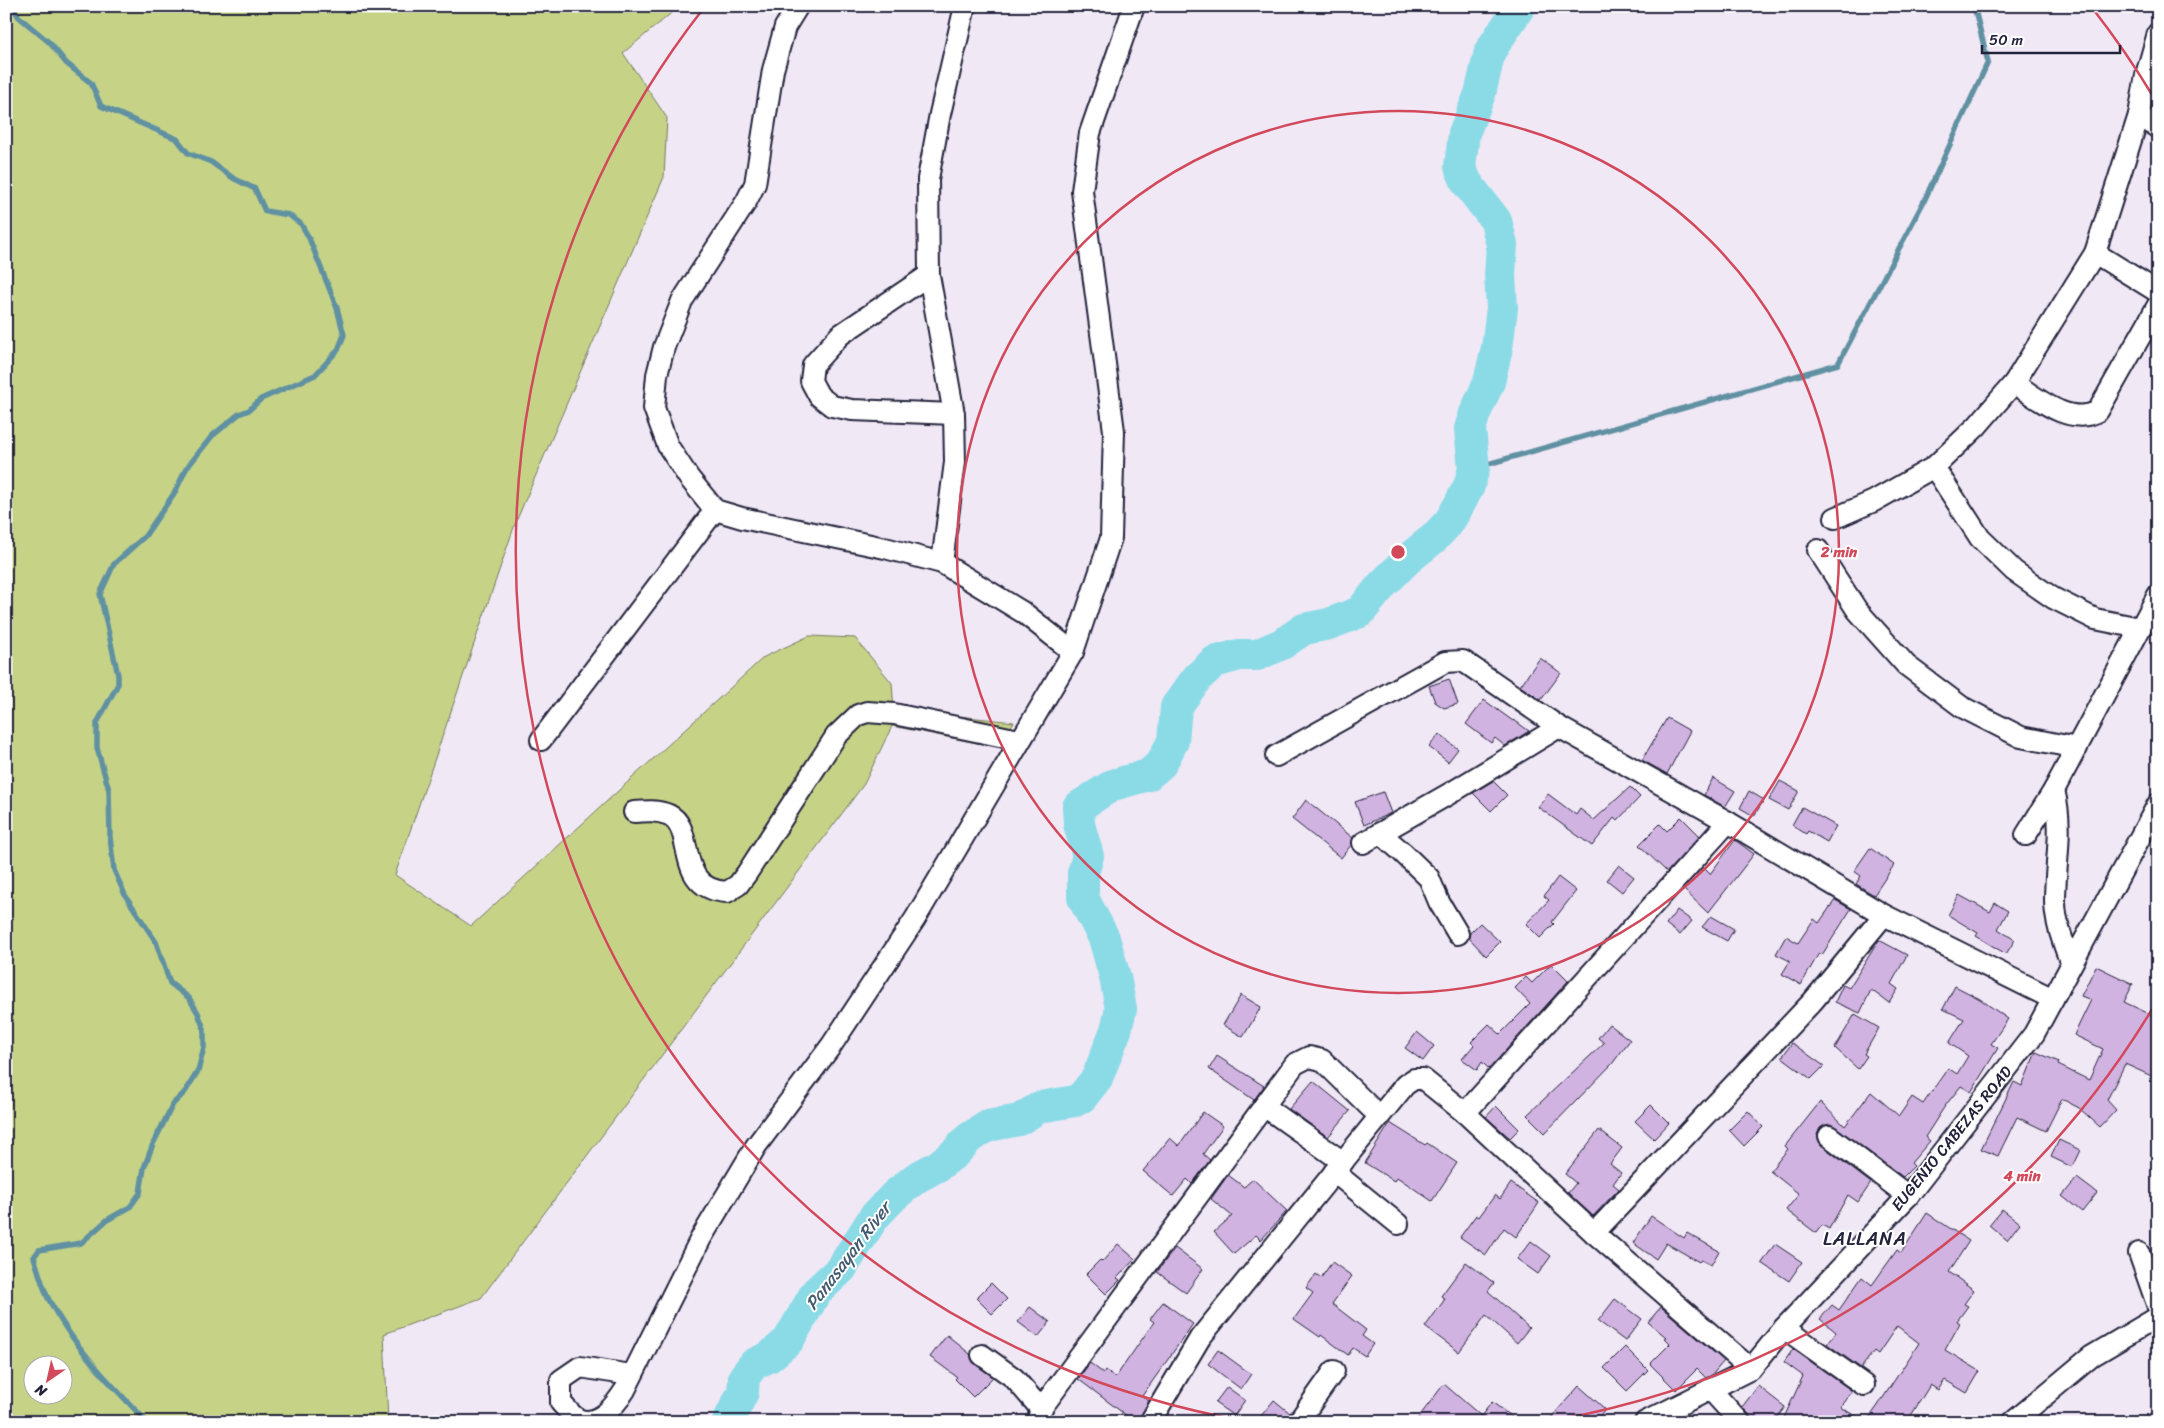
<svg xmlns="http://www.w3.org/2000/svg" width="2164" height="1428" font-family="Sriracha,sans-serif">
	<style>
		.green { fill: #c6d387; stroke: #747a61; fill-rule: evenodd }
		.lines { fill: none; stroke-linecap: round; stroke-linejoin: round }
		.stream { stroke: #6191a2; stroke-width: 5.5 }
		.river { stroke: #8bdbe6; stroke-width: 32 }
		.building { fill: #d1b3e1; stroke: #22223b }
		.minor-casing { stroke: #22223b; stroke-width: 24 }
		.minor { stroke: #fff; stroke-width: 20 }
		.ring { fill: none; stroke: #d1495b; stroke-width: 2.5 }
		.labels { text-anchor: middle; stroke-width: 4; stroke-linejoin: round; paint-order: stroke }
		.street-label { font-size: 16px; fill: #22223b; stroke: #fff }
		.water-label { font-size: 18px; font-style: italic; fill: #425a6e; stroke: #fff }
		.quarter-label { font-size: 19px; letter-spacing: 1px; fill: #22223b; stroke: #fff }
		.centre { fill: #d1495b; stroke: #fff; stroke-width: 2.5 }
		.ring-label { font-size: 15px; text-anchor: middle; font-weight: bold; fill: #d1495b; stroke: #fff; stroke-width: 4; stroke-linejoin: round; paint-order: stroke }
	</style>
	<rect width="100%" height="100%" fill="#f1e8f6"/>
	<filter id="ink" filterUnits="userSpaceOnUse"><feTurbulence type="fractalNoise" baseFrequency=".02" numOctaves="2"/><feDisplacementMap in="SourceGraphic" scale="10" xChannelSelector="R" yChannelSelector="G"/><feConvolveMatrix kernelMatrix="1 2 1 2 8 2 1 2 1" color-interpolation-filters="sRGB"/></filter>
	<g filter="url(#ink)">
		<path class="green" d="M 6,6 L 680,6 L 623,53 L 667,118 L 664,177 L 515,524 L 395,875 L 471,926 L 764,657 L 809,636 L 855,638 L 892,683 L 894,709 L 1014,722 L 997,747 L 892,726 L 864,784 L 481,1298 L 384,1334 L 388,1422 L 6,1422 ZM 32,1366 L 62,1366 L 62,1396 L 32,1396 Z"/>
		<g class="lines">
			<g class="stream">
				<path d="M 12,6 L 19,17 L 50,43 L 66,63 L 91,83 L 101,106 L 177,139 L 188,153 L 211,162 L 233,178 L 255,189 L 265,211 L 289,215 L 301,224 L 309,238 L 337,308 L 344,335 L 338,350 L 315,375 L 261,399 L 249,410 L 239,414 L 212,436 L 186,469 L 175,492 L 145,536 L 114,564 L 100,594 L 118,675 L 118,684 L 97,723 L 97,748 L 109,790 L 110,837 L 114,870 L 125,895 L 156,942 L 170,983 L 189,998 L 198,1013 L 204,1029 L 204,1047 L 198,1071 L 185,1092 L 173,1104 L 153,1144 L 144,1168 L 140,1193 L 130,1207 L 107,1220 L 81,1243 L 39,1250 L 34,1257 C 38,1270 42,1285 48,1298 C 72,1345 110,1384 147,1422"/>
				<polyline points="1474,468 1838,364 1924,201 1988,62 1974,6"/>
			</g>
			<polyline class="river" points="728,1422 743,1392 744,1377 754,1364 769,1357 788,1341 816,1292 841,1269 874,1217 894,1196 916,1178 938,1166 955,1153 969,1138 988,1126 1019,1120 1040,1107 1075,1101 1082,1097 1097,1078 1116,1030 1121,1009 1115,977 1104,938 1083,898 1083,873 1088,856 1079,824 1078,807 1113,785 1148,775 1161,764 1173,741 1176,707 1197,678 1214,662 1239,655 1257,655 1282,644 1304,629 1329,624 1360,612 1383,584 1408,559 1434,538 1449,522 1459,505 1469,486 1474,468 1470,429 1475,413 1489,382 1497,348 1502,308 1500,275 1502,245 1496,221 1467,183 1460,167 1464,133 1480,94 1490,51 1520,6"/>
		</g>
		<g class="building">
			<polygon points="1540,658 1561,673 1541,700 1520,686"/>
			<polygon points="1449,679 1458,704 1444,708 1435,702 1429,686"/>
			<polygon points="1484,700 1513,721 1514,720 1529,731 1505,746 1495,738 1491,743 1466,724"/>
			<polygon points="1667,718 1690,731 1667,774 1642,760"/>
			<polygon points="1439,734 1458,749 1448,762 1429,747"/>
			<polygon points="1713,778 1735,791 1725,807 1704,795"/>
			<polygon points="1493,781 1507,795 1491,811 1473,793"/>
			<polygon points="1780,781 1799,791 1788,810 1769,800"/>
			<polygon points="1630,787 1640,797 1617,821 1614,818 1592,846 1538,807 1548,794 1576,815 1580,809 1594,820"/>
			<polygon points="1749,791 1764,800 1754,816 1740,808"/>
			<polygon points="1383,792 1391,813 1364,825 1355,802"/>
			<polygon points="1306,800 1353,838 1351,845 1341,858 1292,819"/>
			<polygon points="1802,807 1836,826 1827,842 1808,831 1806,834 1792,825"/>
			<polygon points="1681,817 1700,836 1667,872 1639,845 1660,824 1667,831"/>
			<polygon points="1735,840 1754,854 1708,913 1683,889 1703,867 1710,874"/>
			<polygon points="1870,848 1894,865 1874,895 1856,884 1861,876 1854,871"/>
			<polygon points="1619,865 1634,877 1622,892 1607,880"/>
			<polygon points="1558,877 1576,891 1552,922 1554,924 1540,938 1526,924 1549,900 1544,896"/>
			<polygon points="1959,895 1990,912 1995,903 2008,911 1998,929 2015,940 2006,954 1976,936 1978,933 1948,915"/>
			<polygon points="1835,900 1851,909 1822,955 1819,953 1801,985 1782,974 1790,961 1776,954 1786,936 1798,943 1814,919 1819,923"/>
			<polygon points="1677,910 1692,921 1680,935 1666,924"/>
			<polygon points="1711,916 1734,929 1727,941 1702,927"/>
			<polygon points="1480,923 1500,942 1486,956 1469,938 1470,933"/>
			<polygon points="1879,940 1907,955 1891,984 1898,989 1889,1003 1871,990 1860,1013 1835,1002 1843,985 1849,988"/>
			<polygon points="1551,964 1568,981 1489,1069 1482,1062 1477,1070 1462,1059 1474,1045 1471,1042 1489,1024 1500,1034 1530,1004 1515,988 1526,977 1532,983"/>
			<polygon points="2096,966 2133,984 2124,1002 2158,1018 2158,1079 2125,1064 2107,1100 2116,1110 2100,1127 2079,1108 2062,1099 2046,1131 2017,1117 1998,1156 1981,1149 2014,1082 2022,1086 2036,1052 2059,1062 2058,1065 2089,1080 2103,1049 2074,1035 2091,1000 2081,996"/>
			<polygon points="1955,986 1980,999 2008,1019 1991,1044 1998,1048 1971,1092 1961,1086 1945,1106 1925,1137 1930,1141 1911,1163 1914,1166 1903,1177 1836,1127 1830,1124 1820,1128 1817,1135 1821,1145 1871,1183 1858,1202 1848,1195 1829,1229 1822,1225 1816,1233 1786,1210 1799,1194 1770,1171 1788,1149 1785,1146 1820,1102 1845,1126 1871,1092 1899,1116 1912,1097 1923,1104 1948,1068 1957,1074 1968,1056 1949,1043 1964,1019 1943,1009"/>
			<polygon points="1241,995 1261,1007 1243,1037 1223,1025"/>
			<polygon points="1855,1014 1879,1028 1864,1054 1867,1056 1858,1069 1835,1048"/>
			<polygon points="1609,1024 1630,1040 1612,1064 1545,1133 1527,1115 1604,1043 1598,1038"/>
			<polygon points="1417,1032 1434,1046 1423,1061 1405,1048"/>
			<polygon points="1792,1043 1824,1066 1811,1079 1782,1057"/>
			<polygon points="1217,1056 1264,1086 1254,1100 1209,1069"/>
			<polygon points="1313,1081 1350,1111 1328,1137 1289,1109"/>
			<polygon points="1651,1105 1669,1123 1654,1139 1635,1121"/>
			<polygon points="1496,1106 1519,1129 1510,1138 1486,1117"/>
			<polygon points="1748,1111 1763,1127 1744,1146 1729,1130"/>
			<polygon points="1203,1112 1223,1126 1203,1154 1210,1160 1192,1184 1187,1179 1173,1196 1143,1171 1170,1138 1179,1146"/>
			<polygon points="1390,1123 1425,1145 1427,1143 1457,1163 1432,1201 1397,1177 1394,1181 1365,1163"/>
			<polygon points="1599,1130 1622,1148 1610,1164 1621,1173 1613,1184 1619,1189 1593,1216 1568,1193 1576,1183 1565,1174"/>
			<polygon points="2059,1140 2080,1150 2072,1167 2051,1157"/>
			<polygon points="1228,1175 1244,1187 1253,1179 1287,1211 1261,1240 1256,1235 1234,1254 1214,1232 1232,1216 1211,1199"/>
			<polygon points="2077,1178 2097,1193 2082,1212 2062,1196"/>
			<polygon points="1511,1183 1539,1203 1516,1237 1504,1228 1486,1255 1460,1237 1476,1215 1479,1217 1495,1195 1500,1199"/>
			<polygon points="2002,1209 2020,1223 2007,1240 1989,1225"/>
			<polygon points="1927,1213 1969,1241 1949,1272 1974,1290 1964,1304 1968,1306 1957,1321 1960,1323 1945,1350 1980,1371 1967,1393 1945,1380 1938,1390 1930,1385 1907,1422 1830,1422 1820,1416 1818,1422 1782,1422 1803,1376 1784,1362 1793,1349 1852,1391 1840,1407 1866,1422 1877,1407 1919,1343 1897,1326 1878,1354 1874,1351 1861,1368 1827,1344 1836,1332 1820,1319 1832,1305 1839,1310 1862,1277 1872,1285 1897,1250 1901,1253"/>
			<polygon points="1651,1216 1684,1238 1687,1233 1719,1251 1711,1265 1701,1260 1699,1262 1666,1243 1656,1259 1633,1243"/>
			<polygon points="1531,1241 1551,1256 1538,1274 1517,1259"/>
			<polygon points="1118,1244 1135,1259 1117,1278 1120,1280 1106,1294 1086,1274 1100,1260 1102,1262"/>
			<polygon points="1775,1244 1802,1262 1789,1281 1762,1263"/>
			<polygon points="1175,1248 1203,1269 1186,1293 1157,1272"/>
			<polygon points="1332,1262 1352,1276 1332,1304 1366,1330 1362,1336 1373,1344 1365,1356 1353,1348 1348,1355 1321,1335 1320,1337 1294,1319 1313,1293 1306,1288 1316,1274 1321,1278"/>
			<polygon points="1466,1262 1494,1283 1488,1291 1529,1328 1517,1343 1486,1315 1459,1352 1425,1327 1445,1299 1441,1296"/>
			<polygon points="991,1283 1007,1299 992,1314 976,1298"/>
			<polygon points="1615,1299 1642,1319 1625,1341 1598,1321"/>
			<polygon points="1163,1302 1193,1324 1142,1396 1149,1401 1138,1422 1135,1422 1078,1379 1090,1363 1103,1373 1105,1370 1115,1378 1154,1322 1150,1319"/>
			<polygon points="1030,1307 1050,1322 1038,1337 1018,1322"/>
			<polygon points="1661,1307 1724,1361 1712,1375 1706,1378 1697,1369 1676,1390 1650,1364 1670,1344 1664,1338 1666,1337 1648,1322"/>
			<polygon points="947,1335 970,1354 975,1364 993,1377 973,1397 955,1379 957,1377 930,1357"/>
			<polygon points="1625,1347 1648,1370 1627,1391 1604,1368"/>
			<polygon points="1218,1350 1251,1374 1241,1389 1208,1364"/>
			<polygon points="1444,1384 1481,1416 1492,1402 1518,1422 1415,1422"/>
			<polygon points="1579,1386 1605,1409 1595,1422 1547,1422"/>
			<polygon points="1758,1386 1785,1407 1774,1422 1752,1422 1749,1414 1742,1407"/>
			<polygon points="1227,1387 1245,1400 1234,1416 1215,1403"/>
			<polygon points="1274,1400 1290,1413 1286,1422 1256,1422"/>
		</g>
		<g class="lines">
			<g class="minor-casing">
				<g id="minor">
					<polyline points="798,6 785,27 773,70 755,184 746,202 682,301 664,347 657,375 654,408 668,446 689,478 715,510 742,518 885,548 942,563 1024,613 1073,652"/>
					<polyline points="2139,115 2158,128"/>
					<polyline points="2095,253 2158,292"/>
					<polyline points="929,275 840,335 813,365 811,381 819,396 832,406 852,410 954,414"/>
					<path d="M 2014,383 C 2037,398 2070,427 2098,411 L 2158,305"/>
					<polyline points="1934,467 1980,538 2014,571 2053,598 2095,619 2140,628"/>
					<polyline points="1835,518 1874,501 1934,467 1977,426 2014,383 2095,253 2139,115 2146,75 2158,33"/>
					<polyline points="1818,550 1857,610 1906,665 1962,707 2021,737 2077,748"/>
					<polyline points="942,563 955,462 954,414 929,275 928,179 940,114 965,6"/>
					<polyline points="541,740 715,510"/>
					<polyline points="1276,756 1445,662 1463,661 1559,727 1728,822 1884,915 2053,999"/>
					<path d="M 2054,790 C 2064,830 2055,862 2055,901 C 2055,923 2064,944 2071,964"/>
					<path d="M 634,812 C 646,811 658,810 669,815 C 697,828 673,889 727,892 L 738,885 L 747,873 L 836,736 L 858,715 L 867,712 L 894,714 L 1019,740"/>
					<polyline points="1380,833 1402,852 1429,878 1439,902 1458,934"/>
					<polyline points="2026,835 2054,790 2158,595"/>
					<polyline points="1363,843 1454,791 1559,727"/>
					<polyline points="1264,1106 1343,1162"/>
					<polyline points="1465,1113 1594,1233 1751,1369"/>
					<polyline points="1829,1136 1908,1196"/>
					<polyline points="1334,1172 1398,1224"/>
					<polyline points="1594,1233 1813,1001 1884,915"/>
					<polyline points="2139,1253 2158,1307"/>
					<polyline points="1784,1328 1864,1385"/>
					<polyline points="982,1355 1014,1378 1041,1409"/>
					<path d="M 631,1375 L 580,1367 L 561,1380 L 561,1403 C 566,1408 572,1416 578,1419 C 598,1428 616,1404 625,1390 L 701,1238 L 756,1146 L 831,1046 L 915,919 L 1073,652 L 1111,538 L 1114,431 L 1082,191 L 1090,133 L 1134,6"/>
					<polyline points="1710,1389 1740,1422"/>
					<polyline points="1037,1422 1041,1409 1295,1064 1309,1057 1322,1060 1379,1116"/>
					<polyline points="1150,1422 1200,1338 1405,1085 1414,1079 1423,1079 1465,1113 1728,822"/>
					<polyline points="1298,1422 1334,1371"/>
					<polyline points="1645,1422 1751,1369 1784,1328 1908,1196 2034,1034 2158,804"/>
					<polyline points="2013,1422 2092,1356 2158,1317"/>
				</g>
			</g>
			<use href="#minor" class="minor"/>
		</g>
	</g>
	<g class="ring">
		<circle cx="1398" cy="552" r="441"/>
		<path d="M2154 1006A882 882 0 0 1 1551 1421M1245 1421A882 882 0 0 1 703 9M2093 9A882 882 0 0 1 2154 98"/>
	</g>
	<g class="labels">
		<g class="street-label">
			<text transform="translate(1951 1138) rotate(-51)" y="6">EUGENIO CABEZAS ROAD</text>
		</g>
		<g class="water-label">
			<text transform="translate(848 1256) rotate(-53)" y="6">Panasayan River</text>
		</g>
		<g class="quarter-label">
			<text x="1865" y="1245">LALLANA</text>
		</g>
	</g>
	<circle cx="1398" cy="552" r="8" class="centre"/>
	<g class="ring-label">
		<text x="1839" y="557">2 min</text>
		<text x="2022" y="1181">4 min</text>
	</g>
	<rect width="2164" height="1428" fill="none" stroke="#fff" stroke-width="25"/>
	<rect x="12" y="12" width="2139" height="1403" fill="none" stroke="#22223b" stroke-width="2" filter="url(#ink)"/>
	<g transform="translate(48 1380) rotate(214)"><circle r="24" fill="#ffffff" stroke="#a7a7b1"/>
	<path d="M0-4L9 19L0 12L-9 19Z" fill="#d1495b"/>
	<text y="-8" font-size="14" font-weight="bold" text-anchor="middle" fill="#22223b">N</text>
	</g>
	<path d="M1982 45v8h138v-8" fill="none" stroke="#22223b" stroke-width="2.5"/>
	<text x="1989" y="45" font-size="15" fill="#22223b" stroke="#ffffff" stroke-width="4" paint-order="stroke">50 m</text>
</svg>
